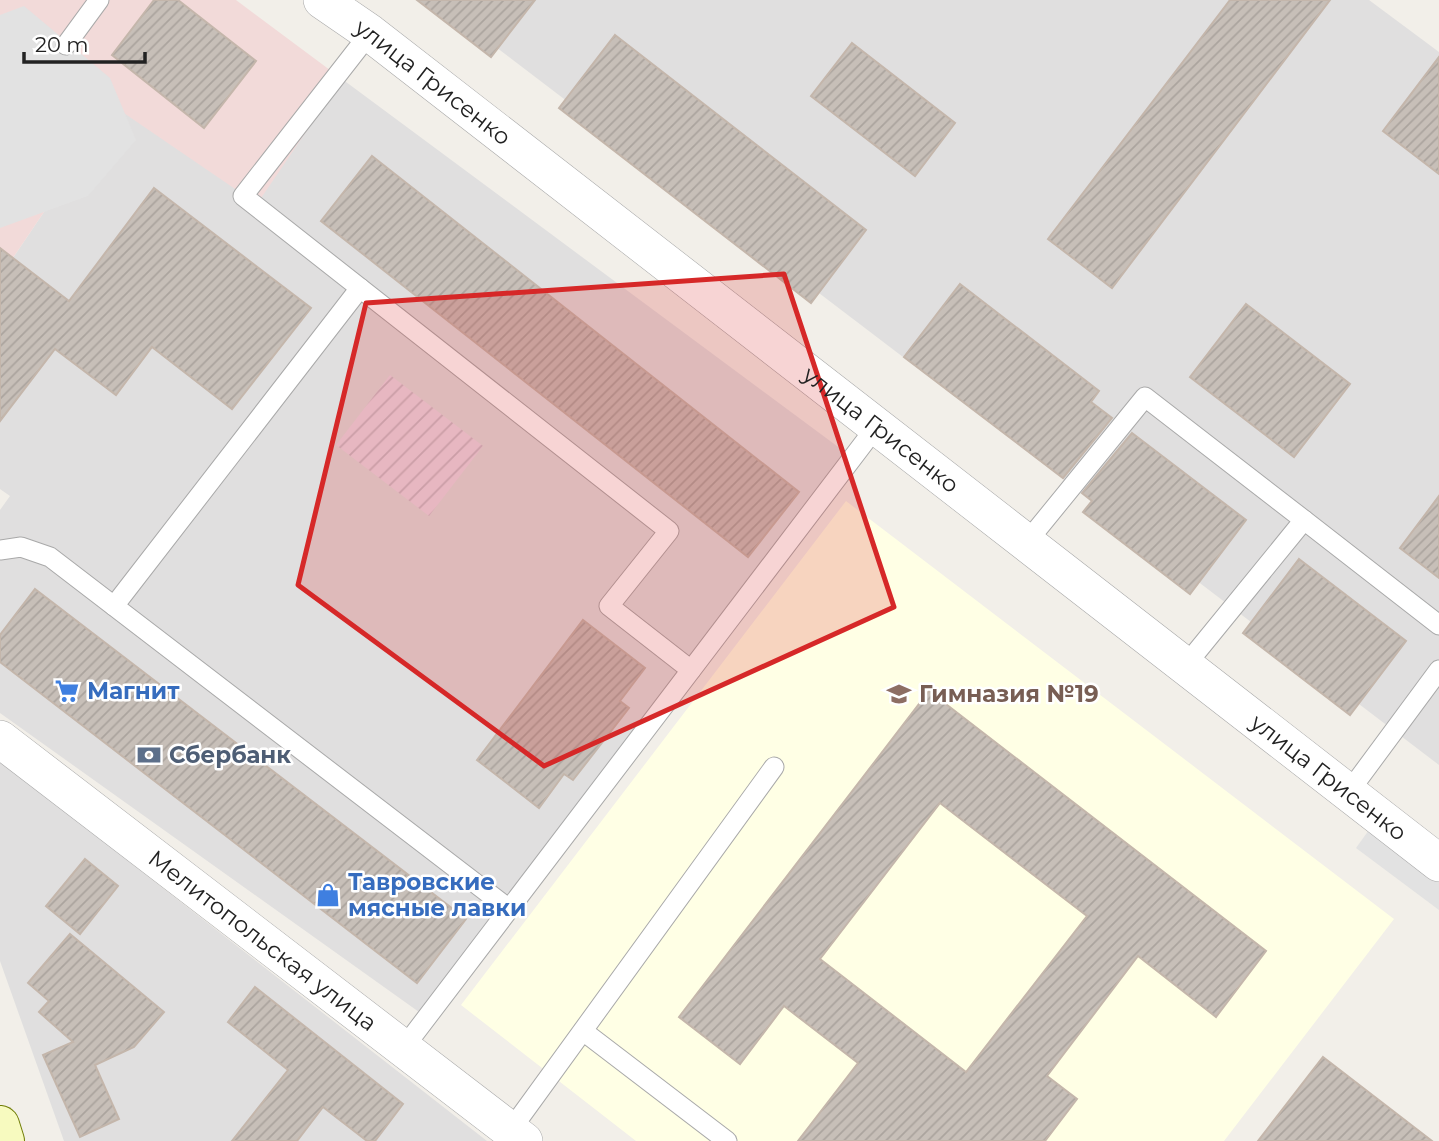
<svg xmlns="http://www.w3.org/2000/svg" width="1439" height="1141" font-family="Montserrat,sans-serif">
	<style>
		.residential { fill: #e0dfdf }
		.commercial { fill: #f2dad9 }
		.industrial { fill: url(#industrial-furrows) }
		.education { fill: #ffffe5 }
		.parking { fill: #e2e2e2 }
		.building { fill: url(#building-hatch); stroke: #c4b6ab; stroke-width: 2; fill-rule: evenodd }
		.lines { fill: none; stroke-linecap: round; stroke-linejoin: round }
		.lane-casing { stroke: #a9a9a9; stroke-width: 21 }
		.street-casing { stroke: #a9a9a9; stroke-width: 38 }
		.secondary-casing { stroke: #707d05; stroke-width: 40 }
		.lane { stroke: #fff; stroke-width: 19 }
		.street { stroke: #fff; stroke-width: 37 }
		.secondary { stroke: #f7fabf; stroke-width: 38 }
		.marked { fill: #d62828; fill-opacity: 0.2; stroke: #d62828; stroke-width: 5; stroke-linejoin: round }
		.labels { text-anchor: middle; stroke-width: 5; stroke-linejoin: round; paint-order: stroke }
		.street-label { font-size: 23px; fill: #222; stroke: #fff }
		.shop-label { font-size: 23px; font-weight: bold; fill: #366cbe; stroke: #fff; text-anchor: start }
		.education-label { font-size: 23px; font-weight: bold; fill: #785e54; stroke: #fff; text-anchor: start }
		.service-label { font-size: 23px; font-weight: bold; fill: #4e5e75; stroke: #fff; text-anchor: start }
	</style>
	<defs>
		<pattern id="industrial-furrows" width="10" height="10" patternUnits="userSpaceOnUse" patternTransform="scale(1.75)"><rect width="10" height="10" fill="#ebdbe8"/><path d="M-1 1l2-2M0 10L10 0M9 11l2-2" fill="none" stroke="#c9bcc7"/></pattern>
		<pattern id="building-hatch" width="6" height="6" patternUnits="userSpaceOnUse" patternTransform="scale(1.75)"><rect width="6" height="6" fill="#c7bfb8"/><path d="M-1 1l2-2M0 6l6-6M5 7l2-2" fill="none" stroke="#aba49e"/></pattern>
	</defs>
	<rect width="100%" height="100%" fill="#f2efe9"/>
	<g class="residential">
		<polygon points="434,0 1369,0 1439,52 1439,765"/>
		<polygon points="342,79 845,452 419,1012 0,713 0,510 10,496 0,489 0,277 115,107"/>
		<polygon points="0,761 487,1141 64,1141 0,961"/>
	</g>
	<polygon class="commercial" points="0,0 236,0 342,79 257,204 115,107 0,277"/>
	<polygon class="industrial" points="390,375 483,446 429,516 336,445"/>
	<polygon class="education" points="846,501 1394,919 1224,1141 636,1141 461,1005"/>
	<g class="parking">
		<polygon points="24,6 110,78 136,140 88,196 0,228 0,15"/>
		<polygon points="1374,823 1439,872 1439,910 1356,848"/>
	</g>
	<g class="building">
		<polygon points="154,0 178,0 256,61 204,128 112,55"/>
		<polygon points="417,0 535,0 491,57"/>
		<polygon points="1230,0 1330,0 1112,288 1048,239"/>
		<polygon points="615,35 866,230 811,303 559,108"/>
		<polygon points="852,43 955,123 915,176 811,96"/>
		<polygon points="1439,57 1439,174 1383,131"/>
		<polygon points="372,156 799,492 748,557 321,221"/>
		<polygon points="154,188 311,308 232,409 152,347 116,395 55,349 0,421 0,248 69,301"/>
		<polygon points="960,284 1099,391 1091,402 1112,418 1063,478 904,357"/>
		<polygon points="1246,304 1350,384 1294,457 1190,377"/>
		<polygon points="1132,433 1246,520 1190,594 1083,512 1092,501 1082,493"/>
		<polygon points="1439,496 1439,578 1400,548"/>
		<polygon points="1299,559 1406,641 1350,715 1243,633"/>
		<polygon points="35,589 466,919 417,983 0,662 0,635"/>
		<polygon points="583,620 645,668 620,701 629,708 573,780 564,774 539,808 477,760"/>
		<path d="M 929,691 L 1266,951 L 1216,1017 L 1138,956 L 1047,1076 L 1077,1099 L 1045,1141 L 798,1141 L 858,1063 L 784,1006 L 740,1064 L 679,1017 ZM 940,803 L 1087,916 L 966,1072 L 820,959 Z"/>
		<polygon points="85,859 118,886 80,934 46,906"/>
		<polygon points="70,934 164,1012 134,1047 95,1065 119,1119 80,1137 43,1055 73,1042 39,1012 49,1001 28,983"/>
		<polygon points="255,987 403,1104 375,1141 367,1141 323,1107 297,1141 232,1141 288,1070 228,1022"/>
		<polygon points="1323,1057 1432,1141 1258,1141"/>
	</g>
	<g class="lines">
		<g class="lane-casing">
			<g id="lane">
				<polyline points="370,33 243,196 669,531 609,606 691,670"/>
				<polyline points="66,45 99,0"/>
				<polyline points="1026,543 1145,397 1304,520"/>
				<polyline points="0,550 21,547 50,557 509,909"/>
				<polyline points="114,606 360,288"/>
				<polyline points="1185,666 1304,520 1439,625"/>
				<polyline points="1348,793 1439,670"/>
				<polyline points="583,1031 727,1141"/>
				<polyline points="402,1050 876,427"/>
				<polyline points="510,1131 774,767"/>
			</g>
		</g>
		<g class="street-casing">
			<g id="street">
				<path id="s1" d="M 322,0 L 370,33 L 1439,863"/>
				<path id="s2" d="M 0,739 L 524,1141"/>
			</g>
		</g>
		<g class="secondary-casing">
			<polyline id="secondary" points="0,1125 5,1141"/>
		</g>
		<use href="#lane" class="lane"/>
		<use href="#street" class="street"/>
		<use href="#secondary" class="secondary"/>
	</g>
	<path class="marked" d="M 784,274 L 894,607 L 544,766 L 298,585 L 366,303 Z"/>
	<defs>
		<g id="supermarket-bare" transform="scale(1.89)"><path d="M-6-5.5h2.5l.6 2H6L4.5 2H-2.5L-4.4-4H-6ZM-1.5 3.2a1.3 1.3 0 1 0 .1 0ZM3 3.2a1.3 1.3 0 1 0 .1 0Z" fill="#3f7fe0" stroke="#fff" stroke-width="2.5" paint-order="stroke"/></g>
		<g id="school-bare" transform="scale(1.89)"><path d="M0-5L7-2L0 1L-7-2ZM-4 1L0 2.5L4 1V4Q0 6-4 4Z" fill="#8d6e63" stroke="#fff" stroke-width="2.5" paint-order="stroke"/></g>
		<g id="bank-bare" transform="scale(1.89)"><path d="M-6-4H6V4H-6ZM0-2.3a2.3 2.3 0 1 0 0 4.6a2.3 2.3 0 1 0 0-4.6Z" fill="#5c6f8a" stroke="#fff" stroke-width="2.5" paint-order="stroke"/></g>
		<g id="shop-bare" transform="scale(1.89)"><path d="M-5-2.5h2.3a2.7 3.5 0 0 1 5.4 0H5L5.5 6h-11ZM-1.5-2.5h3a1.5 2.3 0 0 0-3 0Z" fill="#3f7fe0" stroke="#fff" stroke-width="2.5" paint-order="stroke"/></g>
	</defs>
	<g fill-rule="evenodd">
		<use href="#supermarket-bare" x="67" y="691"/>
		<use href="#school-bare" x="899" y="694"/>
		<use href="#bank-bare" x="149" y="755"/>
		<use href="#shop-bare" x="328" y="895"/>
	</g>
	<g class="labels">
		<g class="street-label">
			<text dy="8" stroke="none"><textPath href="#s1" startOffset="138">улица Грисенко</textPath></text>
			<text dy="8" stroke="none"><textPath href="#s1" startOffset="705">улица Грисенко</textPath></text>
			<text dy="8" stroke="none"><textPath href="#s1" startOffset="1272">улица Грисенко</textPath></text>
			<text dy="8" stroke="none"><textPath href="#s2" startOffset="331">Мелитопольская улица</textPath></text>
		</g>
		<g class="shop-label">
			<text x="87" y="699">Магнит</text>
			<text x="348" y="890">Тавровские<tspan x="348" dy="26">мясные лавки</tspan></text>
		</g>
		<g class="education-label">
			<text x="919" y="702">Гимназия №19</text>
		</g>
		<g class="service-label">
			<text x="169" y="763">Сбербанк</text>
		</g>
	</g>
	<path d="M24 52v10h121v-10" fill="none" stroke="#222222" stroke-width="3.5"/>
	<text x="35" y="52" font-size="21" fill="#222222" stroke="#ffffff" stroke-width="5" paint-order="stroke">20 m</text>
</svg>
